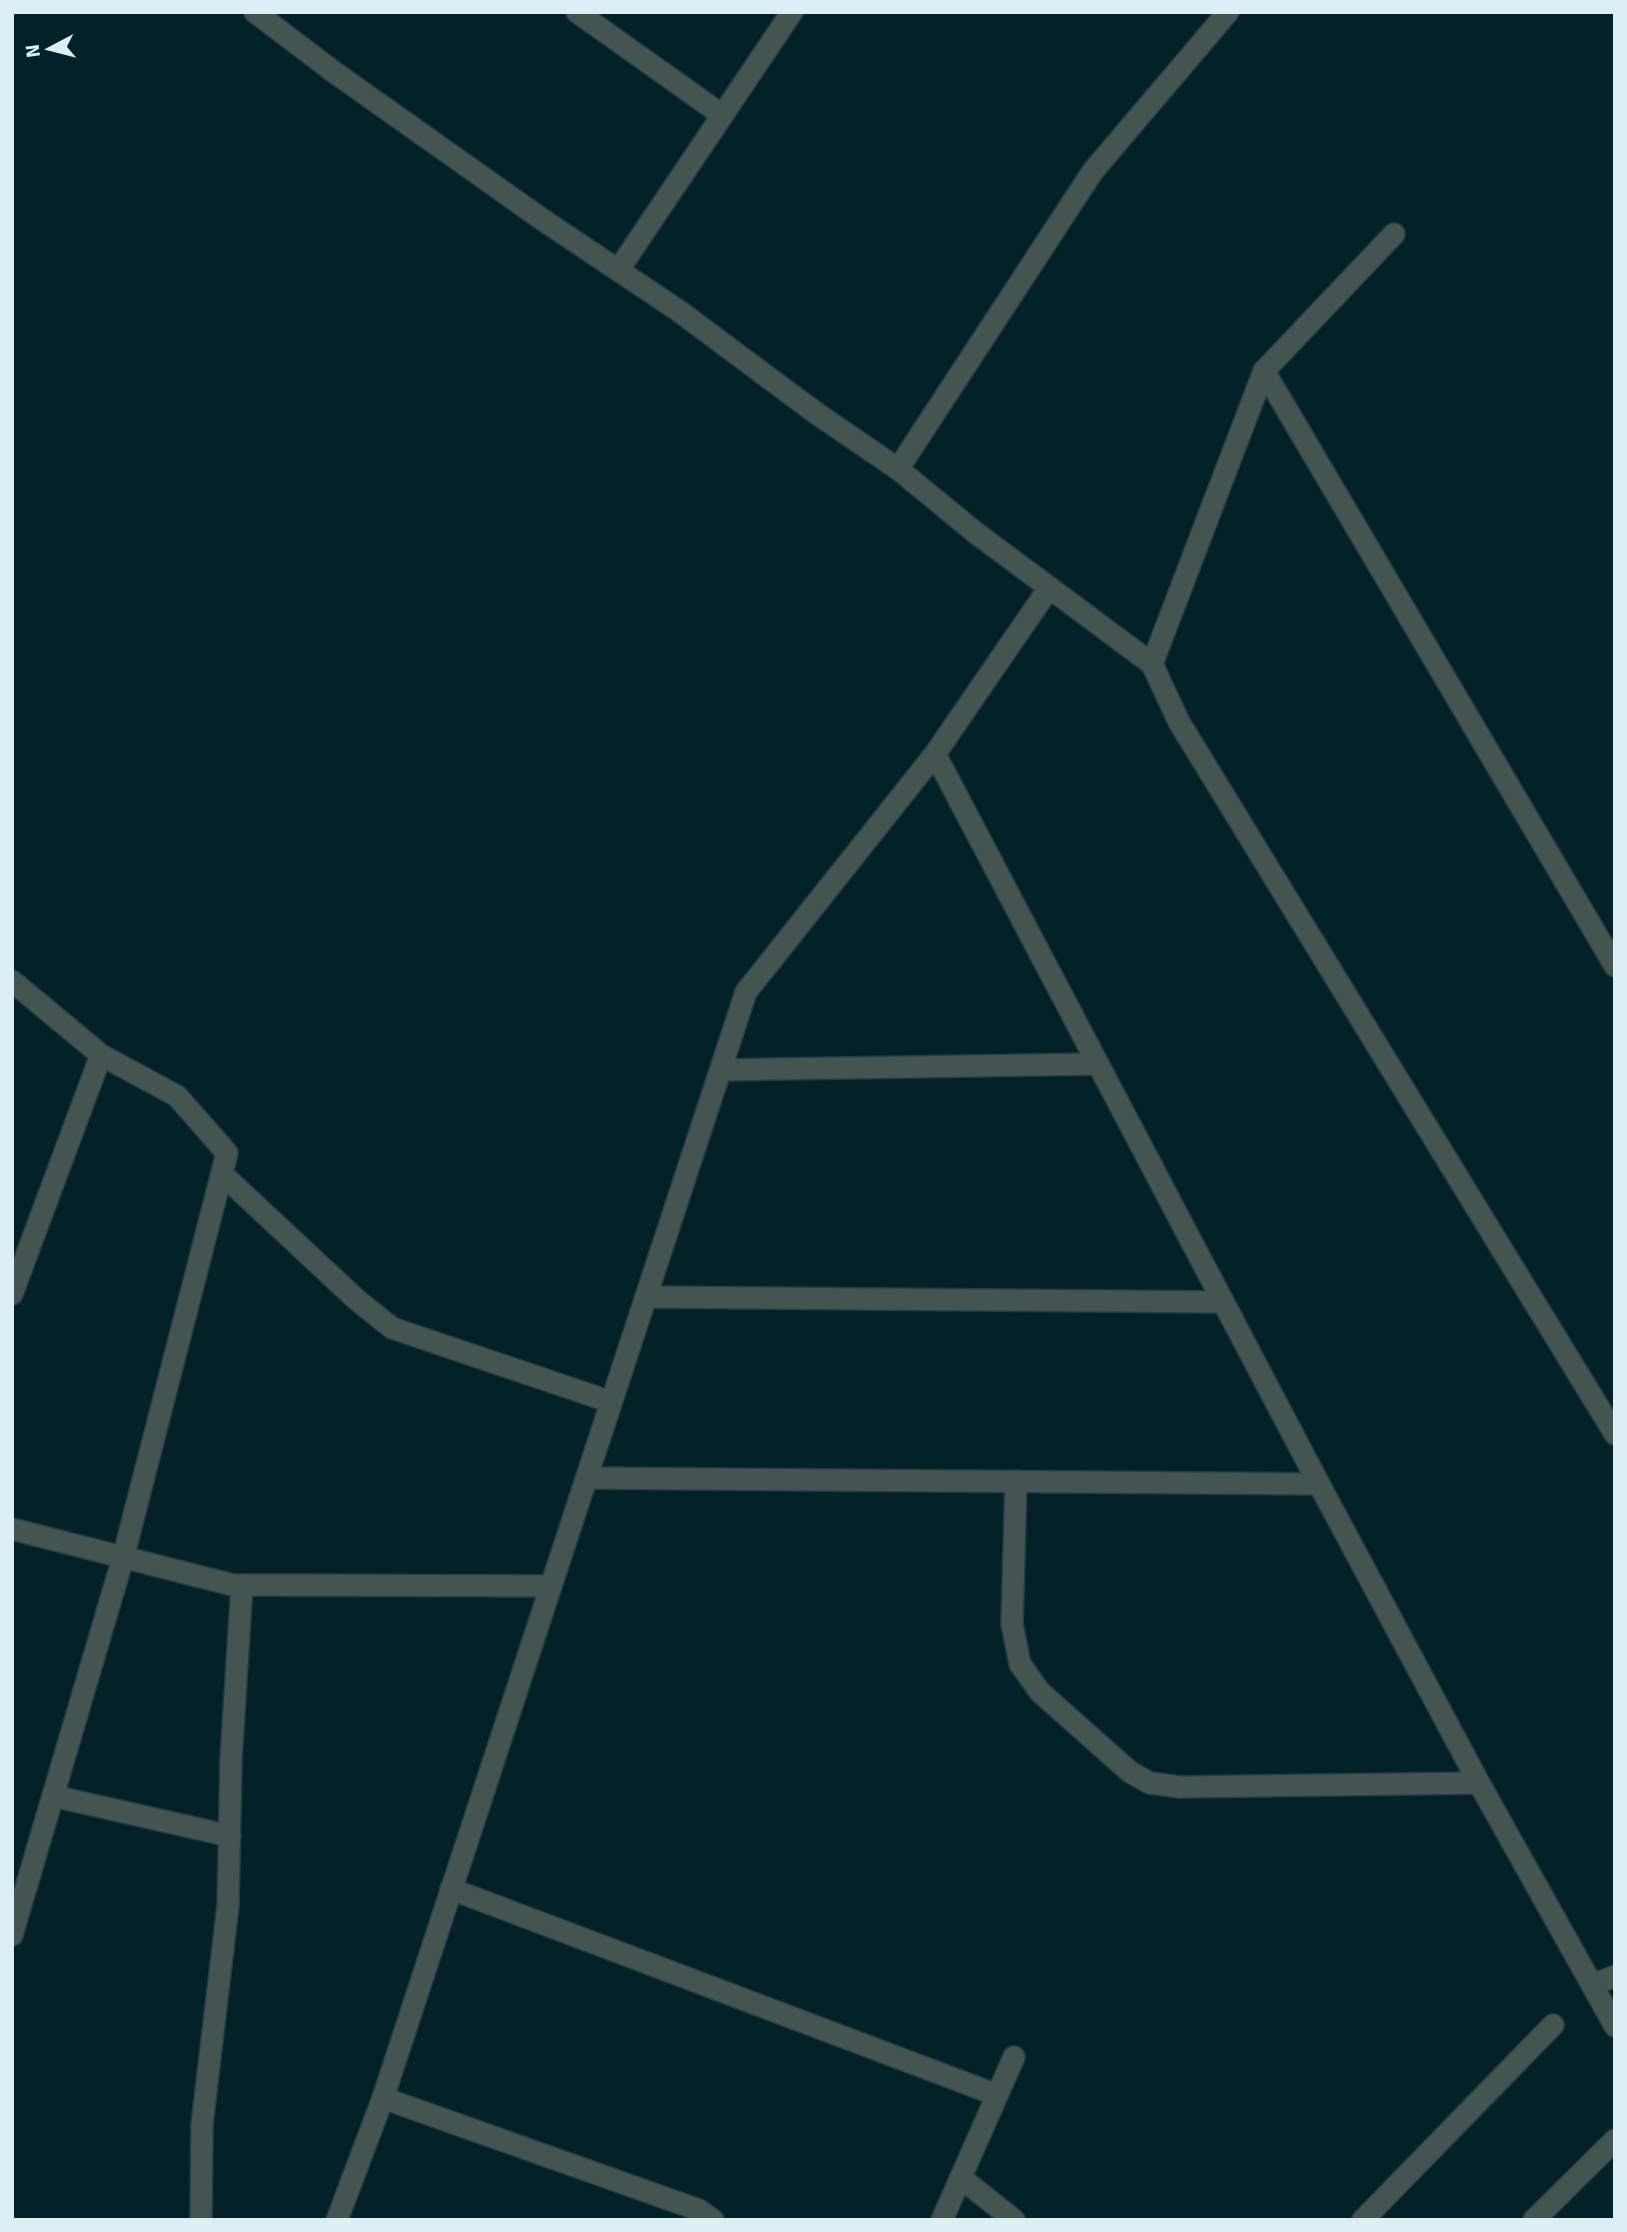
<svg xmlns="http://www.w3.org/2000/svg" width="1627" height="2232" font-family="Signika,sans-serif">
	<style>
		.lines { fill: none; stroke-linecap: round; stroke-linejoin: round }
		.minor-casing { stroke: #213e43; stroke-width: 24 }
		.minor { stroke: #445451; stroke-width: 21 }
	</style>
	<rect width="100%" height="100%" fill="#032126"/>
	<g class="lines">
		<g class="minor-casing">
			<g id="minor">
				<polyline points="255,12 334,72 543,220 679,311 816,413 898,469 976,533 1152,664 1179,722 1615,1434"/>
				<polyline points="577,12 722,115"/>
				<polyline points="619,269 792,12"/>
				<polyline points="1264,371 1615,966"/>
				<polyline points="898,469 1093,171 1228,12"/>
				<polyline points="1152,664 1264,371 1394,234"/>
				<polyline points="935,754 1319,1484 1479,1783 1615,2026"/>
				<polyline points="12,981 101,1055 12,1294"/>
				<polyline points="721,1070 1098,1064"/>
				<polyline points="222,1174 357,1300 392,1328 611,1402"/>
				<polyline points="646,1297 1223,1302"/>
				<polyline points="587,1478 1319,1484"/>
				<polyline points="1016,1481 1012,1624 1020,1664 1040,1692 1130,1772 1150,1783 1180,1787 1479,1783"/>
				<polyline points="12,1529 233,1585 551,1586"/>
				<polyline points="53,1796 230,1836"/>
				<polyline points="451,1889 997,2095"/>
				<polyline points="12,1935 123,1558 227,1153 177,1096 101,1055"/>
				<polyline points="1593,1985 1615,1976"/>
				<polyline points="383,2098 699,2210 713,2220"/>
				<polyline points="961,2178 1014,2220"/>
				<polyline points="201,2220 202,2124 228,1906 231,1759 242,1585"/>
				<polyline points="337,2220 383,2098 746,992 935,754 1049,588"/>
				<polyline points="942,2220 1014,2057"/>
				<polyline points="1363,2220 1553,2025"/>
				<polyline points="1534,2220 1615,2140"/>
			</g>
		</g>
		<use href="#minor" class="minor"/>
	</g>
	<rect width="1627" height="2232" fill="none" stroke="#dbf0f4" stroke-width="28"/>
	<g transform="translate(49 49) rotate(263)" stroke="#032126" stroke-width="5" paint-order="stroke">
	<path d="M0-5L12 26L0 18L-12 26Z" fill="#dbf0f4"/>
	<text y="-10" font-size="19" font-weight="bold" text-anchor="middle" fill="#dbf0f4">N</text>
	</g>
</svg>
